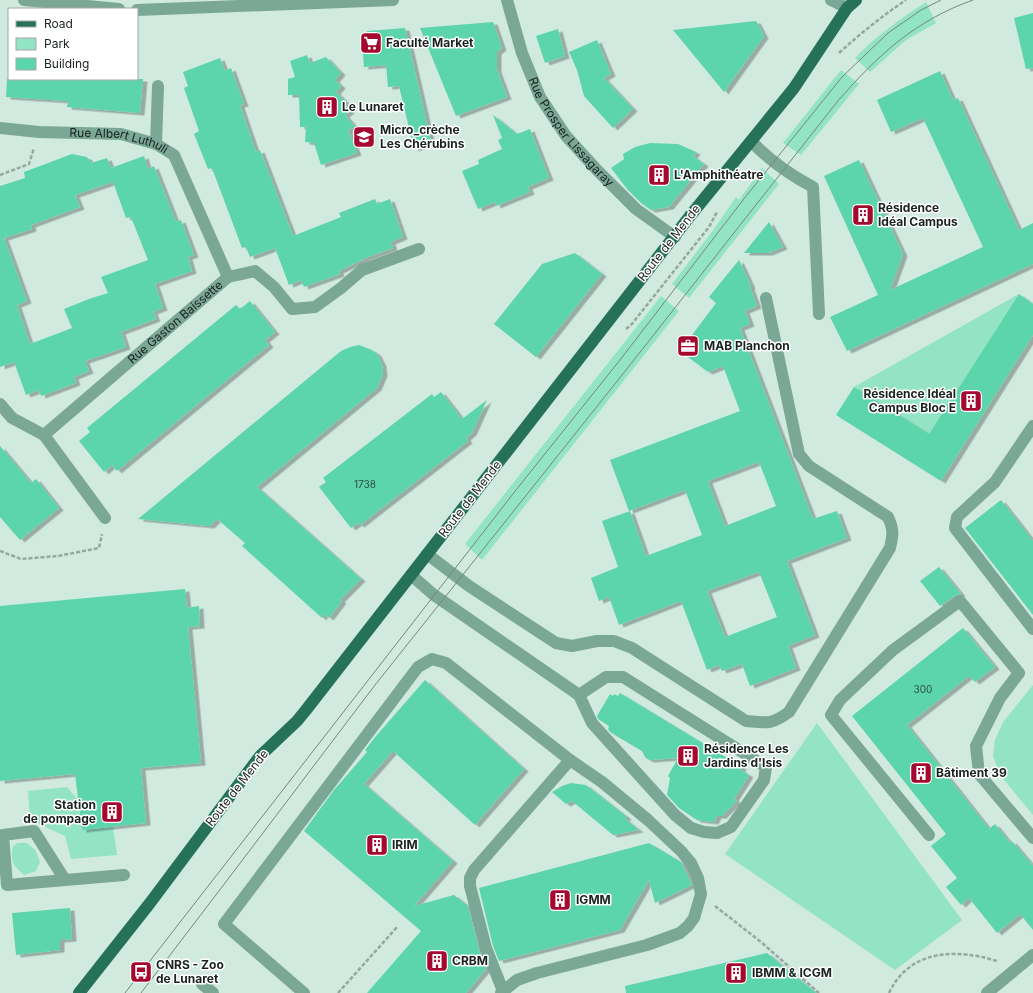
<svg xmlns="http://www.w3.org/2000/svg" width="1033" height="993" font-family="Inter,sans-serif">
	<style>
		.green { fill: #93e3c5 }
		.building { fill: #5cd4ac; fill-rule: evenodd; filter: url(#shadow) }
		.lines { fill: none; stroke-linecap: round; stroke-linejoin: round }
		.path { stroke: #93a89f; stroke-width: 2.5; stroke-dasharray: 4 2; stroke-linecap: butt }
		.minor { stroke: #7aa796; stroke-width: 12 }
		.major { stroke: #257159; stroke-width: 12 }
		.tram { stroke: #758780; stroke-width: 1 }
		.labels { text-anchor: middle; stroke-width: 3; stroke-linejoin: round; paint-order: stroke }
		.number-label { font-size: 10px; fill: #2a4e42 }
		.poi-label { font-size: 12px; font-weight: bold; fill: #19221f; stroke: #fff; text-anchor: start }
		.street-label { font-size: 12px; fill: #19221f; stroke: #fff }
	</style>
	<defs>
		<filter id="shadow"><feDropShadow dx="4.5" dy="2.5" stdDeviation="0" flood-color="#0004"/></filter>
	</defs>
	<rect width="100%" height="100%" fill="#d0eadf"/>
	<g class="green">
		<path d="M 926,2 L 936,23 L 906,40 L 870,72 L 855,58 C 876,36 900,19 926,2 Z"/>
		<polygon points="841,70 859,84 801,155 783,143"/>
		<polygon points="762,168 779,184 689,298 672,284 714,229 736,197 739,200"/>
		<polygon points="1019,294 929,434 854,387"/>
		<polygon points="661,296 679,311 482,560 465,544"/>
		<polygon points="1033,685 1033,815 1000,775 993,756 995,740 1003,722"/>
		<polygon points="817,723 962,920 895,970 725,854"/>
		<polygon points="67,787 78,800 82,830 113,827 117,855 71,859 65,836 30,820 28,791"/>
		<path d="M 18,843 L 27,843 L 36,851 L 40,862 L 36,871 L 24,875 C 13,865 10,862 13,846 Z"/>
	</g>
	<g class="building">
		<polygon points="1033,13 1033,68 1026,69 1014,18"/>
		<polygon points="756,21 764,36 724,92 673,30"/>
		<polygon points="493,22 502,48 497,52 497,70 507,97 456,116 420,28"/>
		<polygon points="405,28 431,142 414,149 399,86 388,87 386,65 364,67 362,42 367,37 367,31"/>
		<polygon points="558,29 565,56 545,63 536,36"/>
		<polygon points="597,40 611,74 604,78 633,109 613,128 584,96 577,70 569,52"/>
		<polygon points="307,55 310,63 326,57 341,73 335,80 341,86 336,92 346,102 344,104 350,111 345,115 355,127 348,130 357,153 321,165 314,143 305,142 306,127 300,127 299,95 288,95 288,79 295,77 290,61"/>
		<polygon points="220,58 225,71 231,68 244,104 240,105 247,126 256,152 260,150 293,236 341,217 339,213 375,199 377,204 390,199 403,237 391,242 393,248 368,257 339,271 340,274 304,287 301,280 289,285 275,248 250,257 246,247 242,248 212,168 208,169 194,134 199,131 184,88 188,86 183,72"/>
		<polygon points="940,71 953,100 958,98 1019,230 1033,223 1033,264 847,351 830,317 878,295 824,176 859,160 903,254 890,290 983,247 923,118 891,132 877,100"/>
		<polygon points="7,79 143,79 140,113 67,107 68,101 6,97"/>
		<polygon points="493,115 517,134 530,129 549,178 528,187 530,192 496,206 495,202 478,209 462,171 479,164 478,160 502,149 498,140 502,138"/>
		<polygon points="650,143 678,144 696,152 693,156 704,164 669,207 651,210 641,203 627,189 611,168 624,159 623,154 635,147"/>
		<path d="M 72,154 L 87,157 L 91,163 L 107,158 L 111,168 L 144,156 L 148,169 L 154,166 L 176,222 L 181,220 L 194,255 L 188,257 L 192,271 L 155,284 L 163,308 L 153,312 L 156,319 L 121,332 L 126,347 L 85,361 L 89,371 L 74,377 L 76,383 L 41,396 L 39,390 L 26,395 L 14,362 L 0,367 L 0,186 L 25,178 L 24,172 ZM 113,182 L 126,218 L 131,217 L 148,260 L 101,277 L 108,293 L 89,299 L 64,309 L 72,328 L 30,344 L 17,305 L 27,301 L 4,238 L 32,229 L 31,225 L 80,207 L 75,195 Z"/>
		<polygon points="769,222 783,247 768,253 744,253"/>
		<polygon points="575,253 602,274 536,357 494,324 542,264"/>
		<path d="M 739,260 L 751,286 L 750,287 L 757,306 L 745,311 L 750,324 L 740,328 L 813,519 L 837,511 L 847,538 L 787,561 L 815,635 L 788,646 L 796,668 L 750,686 L 742,664 L 722,671 L 719,665 L 707,670 L 681,601 L 619,625 L 609,597 L 599,601 L 591,578 L 618,567 L 602,521 L 630,511 L 646,556 L 702,535 L 685,490 L 629,511 L 610,460 L 740,411 L 723,366 L 708,372 L 680,351 L 716,303 L 709,297 ZM 759,462 L 776,506 L 725,526 L 708,481 ZM 759,572 L 777,617 L 725,637 L 707,591 Z"/>
		<polygon points="1019,294 1033,304 1033,335 941,481 836,415 854,387 929,434"/>
		<polygon points="250,301 275,332 265,340 269,345 117,471 112,465 104,472 79,441 90,432 87,428 236,305 240,309"/>
		<polygon points="359,345 372,350 377,354 382,364 383,374 377,388 257,487 361,579 340,600 342,601 329,618 324,614 322,618 242,546 245,543 217,519 210,526 138,519 341,351 350,347"/>
		<polygon points="441,392 462,419 487,400 472,433 466,438 468,441 360,525 358,523 351,528 319,487 326,482 323,478 432,394 434,397"/>
		<polygon points="0,446 31,483 36,479 59,508 20,540 0,517"/>
		<polygon points="1001,500 1033,541 1033,615 965,528"/>
		<polygon points="939,567 961,594 956,595 940,606 920,581"/>
		<polygon points="185,589 187,608 199,606 200,626 188,627 201,763 141,768 146,823 82,830 75,774 0,781 0,606"/>
		<polygon points="963,628 995,667 975,682 969,676 907,725 989,829 995,824 1010,843 1012,841 1033,866 1033,930 1020,914 997,933 969,898 961,905 946,887 957,878 931,846 946,834 852,716"/>
		<polygon points="425,680 524,769 475,825 393,751 364,784 453,861 414,906 454,895 468,906 479,950 486,969 466,993 367,993 421,931 304,831 334,790 367,752 365,750 376,736"/>
		<polygon points="620,693 742,767 741,770 749,775 734,799 737,801 722,816 717,816 714,822 697,820 679,808 667,795 670,778 668,776 678,758 650,760 647,759 645,757 642,751 610,732 608,729 609,726 598,719 597,716 610,694 613,696 614,694 618,696"/>
		<polygon points="571,783 586,785 627,817 625,819 639,830 613,835 572,801 566,804 552,792 562,786"/>
		<polygon points="649,843 681,862 692,885 655,903 649,880 620,930 499,961 493,946 479,888"/>
		<polygon points="70,908 72,939 60,940 60,950 16,955 12,913"/>
		<polygon points="767,953 816,993 626,993 625,986"/>
	</g>
	<g class="lines">
		<g class="path">
			<path d="M 839,53 C 861,33 882,16 906,0"/>
			<polyline points="0,175 29,164 34,148"/>
			<polyline points="626,329 631,325 709,227 717,212"/>
			<polyline points="0,551 21,559 58,556 99,548 102,534"/>
			<polyline points="715,906 761,942 819,993"/>
			<polyline points="338,993 398,926"/>
			<path d="M 889,993 C 907,955 944,949 982,957 C 987,958 992,960 997,961"/>
		</g>
		<g class="minor">
			<polyline points="24,0 119,9"/>
			<path id="s1" d="M 507,0 L 522,53 L 540,97 L 566,136 L 597,170 L 636,209 L 675,237"/>
			<polyline points="831,0 847,8"/>
			<polyline points="137,10 393,0"/>
			<path id="s2" d="M 0,128 L 39,132 L 121,134 L 156,144 L 174,155 L 228,277"/>
			<path d="M 751,141 C 769,160 790,175 813,187 L 819,314"/>
			<polyline points="156,144 158,86"/>
			<polyline points="0,404 12,418 44,435 105,518"/>
			<polyline points="1033,426 995,482 957,517 955,528 1033,629"/>
			<path id="s3" d="M 44,435 L 228,277 L 255,271 L 274,287 L 292,309 L 315,307 L 341,288 L 362,270 L 419,249"/>
			<path d="M 427,554 L 469,586 L 556,643 L 572,646 L 597,641 L 614,641 L 632,648 L 746,721 C 767,723 771,725 789,712 L 890,548 C 893,535 894,530 888,517 L 809,466 L 799,454 L 766,298"/>
			<polyline points="411,575 434,595 579,695 606,677 623,677 766,767 764,780 731,827 717,833 704,832 691,828 675,815 592,723 579,695"/>
			<polyline points="929,835 831,715 840,700 893,650 960,601 1019,673 1000,698 976,746 979,774 1033,838"/>
			<polyline points="65,880 34,831 3,835 7,885 124,875"/>
			<polyline points="202,984 213,993"/>
			<polyline points="503,991 486,948 470,886 470,878 474,870 570,760"/>
			<polyline points="304,993 224,924 418,667 432,659 446,663 570,760 602,782 648,820 681,851 691,863 698,878 701,894 694,918 688,926 680,933 647,945 537,973 517,980 501,993"/>
			<polyline points="987,993 1033,955"/>
		</g>
		<polyline class="major" points="79,993 150,903 260,756 297,721 306,710 690,216 794,88 847,8 856,0"/>
		<g class="tram">
			<polyline points="125,993 516,490 620,360 743,200 842,77 888,33 921,10 941,0"/>
			<path d="M 141,993 L 222,887 L 375,685 L 626,370 L 837,102 C 877,56 914,21 973,0"/>
		</g>
	</g>
	<defs>
		<g id="supermarket-square" transform="scale(1.15)"><rect x="-9" y="-9" width="18" height="18" rx="4" fill="#a4082e" stroke="#fff"/><path d="M-6-5.5h2.5l.6 2H6L4.5 2H-2.5L-4.4-4H-6ZM-1.5 3.2a1.3 1.3 0 1 0 .1 0ZM3 3.2a1.3 1.3 0 1 0 .1 0Z" fill="#fff"/></g>
		<g id="building-square" transform="scale(1.15)"><rect x="-9" y="-9" width="18" height="18" rx="4" fill="#a4082e" stroke="#fff"/><path d="M-4-6H4V6H1V3H-1V6H-4ZM-2.5-4.3h1.7v1.8h-1.7ZM.8-4.3h1.7v1.8H.8ZM-2.5-1h1.7V.8h-1.7ZM.8-1h1.7V.8H.8Z" fill="#fff"/></g>
		<g id="school-square" transform="scale(1.15)"><rect x="-9" y="-9" width="18" height="18" rx="4" fill="#a4082e" stroke="#fff"/><path d="M0-5L7-2L0 1L-7-2ZM-4 1L0 2.5L4 1V4Q0 6-4 4Z" fill="#fff"/></g>
		<g id="office-square" transform="scale(1.15)"><rect x="-9" y="-9" width="18" height="18" rx="4" fill="#a4082e" stroke="#fff"/><path d="M-6-3h4V-5.5h4V-3h4V5H-6ZM-1-4.5V-3h2v-1.5ZM-6 0V1H6V0Z" fill="#fff"/></g>
		<g id="bus-square" transform="scale(1.15)"><rect x="-9" y="-9" width="18" height="18" rx="4" fill="#a4082e" stroke="#fff"/><path d="M-5-6H5V4H4V6H2V4H-2V6H-4V4H-5ZM-3.5-4V0h7V-4ZM-3.5 1.2v1.5H-2V1.2ZM2 1.2v1.5H3.5V1.2Z" fill="#fff"/></g>
	</defs>
	<g fill-rule="evenodd">
		<use href="#supermarket-square" x="371" y="43"/>
		<use href="#building-square" x="327" y="107"/>
		<use href="#school-square" x="364" y="137"/>
		<use href="#building-square" x="659" y="175"/>
		<use href="#building-square" x="863" y="215"/>
		<use href="#office-square" x="688" y="346"/>
		<use href="#building-square" x="971" y="401"/>
		<use href="#building-square" x="688" y="756"/>
		<use href="#building-square" x="921" y="773"/>
		<use href="#building-square" x="112" y="812"/>
		<use href="#building-square" x="377" y="845"/>
		<use href="#building-square" x="560" y="900"/>
		<use href="#building-square" x="437" y="961"/>
		<use href="#bus-square" x="141" y="972"/>
		<use href="#building-square" x="736" y="973"/>
	</g>
	<g class="labels">
		<g class="number-label">
			<text x="365" y="488">1738</text>
			<text x="923" y="693">300</text>
		</g>
		<g class="poi-label">
			<text x="386" y="47">Faculté Market</text>
			<text x="342" y="111">Le Lunaret</text>
			<text x="380" y="134">Micro_crèche<tspan x="380" dy="14">Les Chérubins</tspan></text>
			<text x="674" y="179">L'Amphithéatre</text>
			<text x="878" y="212">Résidence<tspan x="878" dy="14">Idéal Campus</tspan></text>
			<text x="704" y="350">MAB Planchon</text>
			<text x="956" y="398" text-anchor="end">Résidence Idéal<tspan x="956" dy="14">Campus Bloc E</tspan></text>
			<text x="704" y="753">Résidence Les<tspan x="704" dy="14">Jardins d'Isis</tspan></text>
			<text x="936" y="777">Bâtiment 39</text>
			<text x="96" y="809" text-anchor="end">Station<tspan x="96" dy="14">de pompage</tspan></text>
			<text x="392" y="849">IRIM</text>
			<text x="576" y="904">IGMM</text>
			<text x="452" y="965">CRBM</text>
			<text x="156" y="969">CNRS - Zoo<tspan x="156" dy="14">de Lunaret</tspan></text>
			<text x="752" y="977">IBMM &amp; ICGM</text>
		</g>
		<g class="street-label">
			<text dy="4" stroke="none"><textPath href="#s1" startOffset="149">Rue Prosper Lissagaray</textPath></text>
			<text dy="4" stroke="none"><textPath href="#s2" startOffset="120">Rue Albert Luthuli</textPath></text>
			<text transform="translate(669 243) rotate(-52)" y="4">Route de Mende</text>
			<text dy="4" stroke="none"><textPath href="#s3" startOffset="173">Rue Gaston Baissette</textPath></text>
			<text transform="translate(470 499) rotate(-52)" y="4">Route de Mende</text>
			<text transform="translate(237 788) rotate(-52)" y="4">Route de Mende</text>
		</g>
	</g>
	<rect x="8" y="8" width="130" height="72" fill="#ffffff" stroke="#a3a7a5"/>
	<rect x="16" y="21" width="20" height="6" fill="#257159" stroke="#a3a7a5"/>
	<text x="44" y="28" font-size="12" fill="#19221f">Road</text>
	<rect x="16" y="38" width="20" height="12" fill="#93e3c5" stroke="#a3a7a5"/>
	<text x="44" y="48" font-size="12" fill="#19221f">Park</text>
	<rect x="16" y="58" width="20" height="12" fill="#5cd4ac" stroke="#a3a7a5"/>
	<text x="44" y="68" font-size="12" fill="#19221f">Building</text>
</svg>
